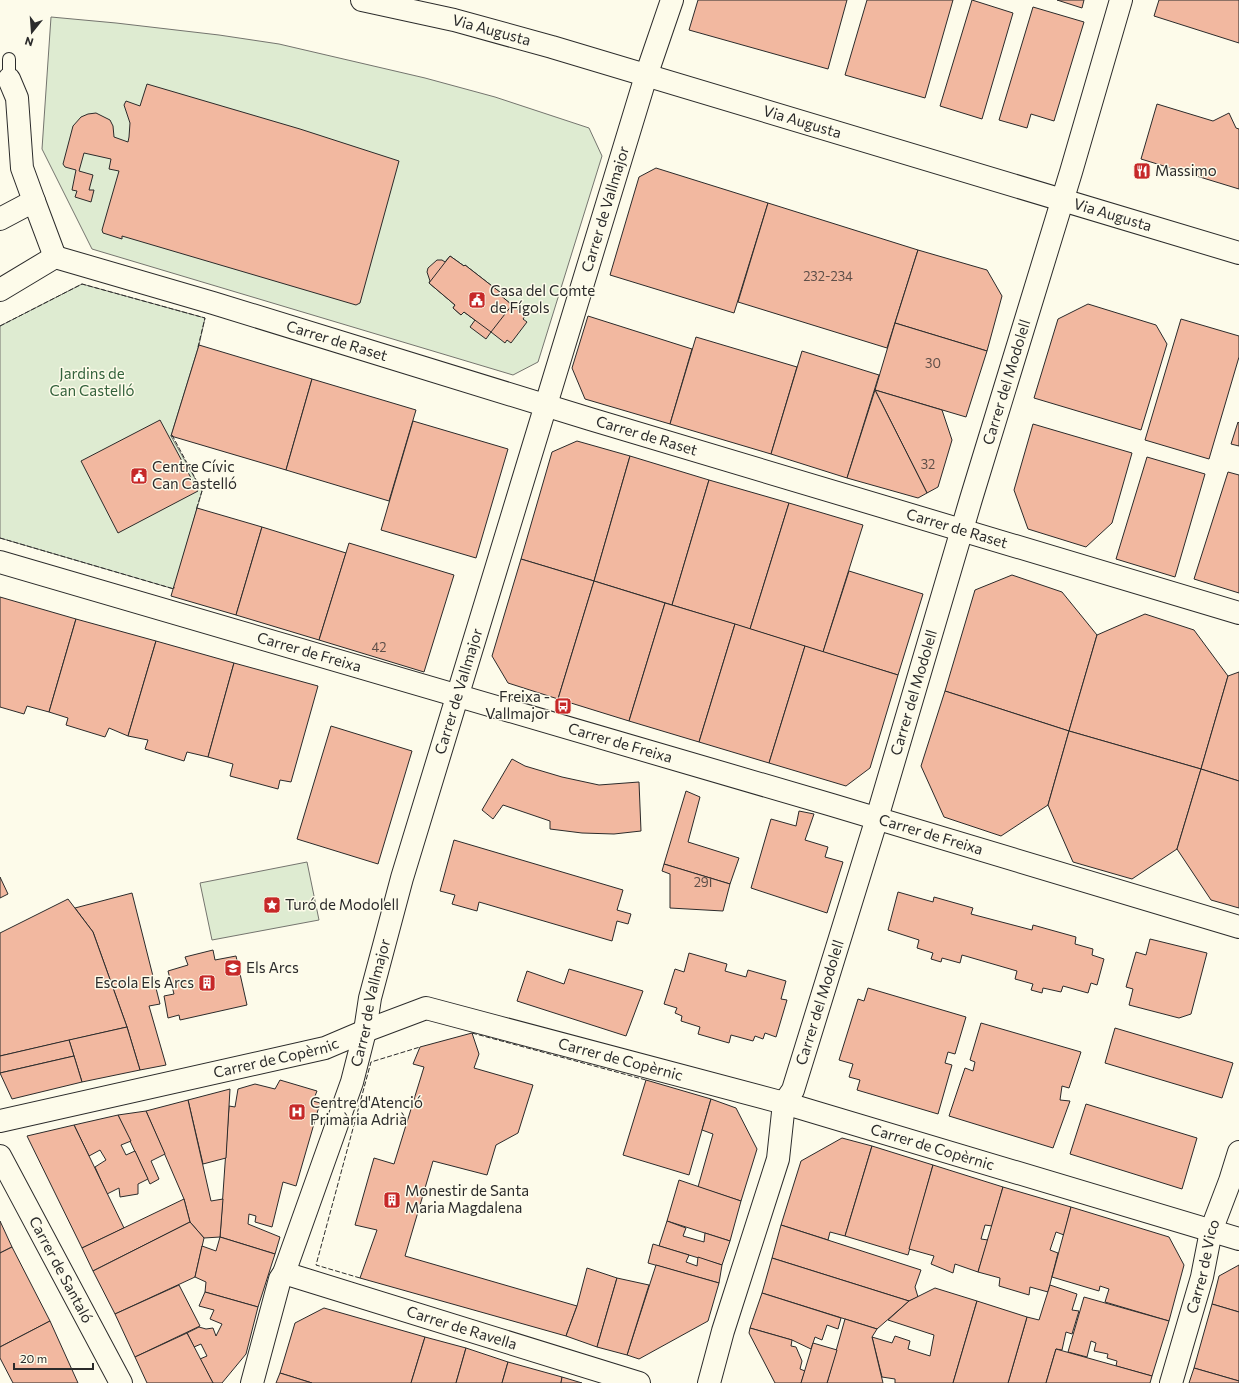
<svg xmlns="http://www.w3.org/2000/svg" width="1239" height="1383" font-family="Commissioner,sans-serif">
	<style>
		.green { fill: #deebd1; stroke: #74746e }
		.building { fill: #f2b8a0; stroke: #2b2b2b }
		.lines { fill: none; stroke-linecap: round; stroke-linejoin: round }
		.service-casing { stroke: #2b2b2b; stroke-width: 14 }
		.minor-casing { stroke: #2b2b2b; stroke-width: 24 }
		.tertiary-casing { stroke: #2b2b2b; stroke-width: 24 }
		.secondary-casing { stroke: #2b2b2b; stroke-width: 24 }
		.service { stroke: #fdfbea; stroke-width: 12 }
		.minor { stroke: #fdfbea; stroke-width: 22 }
		.tertiary { stroke: #fdfbea; stroke-width: 22 }
		.secondary { stroke: #fdfbea; stroke-width: 22 }
		.fence { stroke: #2b2b2b; stroke-width: 1; stroke-dasharray: 5 2; stroke-linecap: butt }
		.labels { text-anchor: middle; stroke-width: 3; stroke-linejoin: round; paint-order: stroke }
		.number-label { font-size: 13px; fill: #5d4e48 }
		.street-label { font-size: 15px; fill: #2b2b2b; stroke: #fdfbea }
		.poi-label { font-size: 15px; fill: #2b2b2b; stroke: #fdfbea; text-anchor: start }
		.park-label { font-size: 15px; fill: #34623c; stroke: #fdfbea }
	</style>
	<rect width="100%" height="100%" fill="#fdfbea"/>
	<g class="green">
		<polygon points="51,17 116,23 219,35 279,44 425,78 495,97 589,128 602,156 538,362 513,375 92,249 42,149"/>
		<polygon points="82,284 205,318 199,345 171,436 202,491 174,589 0,538 0,326"/>
		<polygon points="307,862 319,920 212,940 200,883"/>
	</g>
	<g class="building">
		<polygon points="698,0 847,0 828,69 689,30"/>
		<polygon points="867,0 953,0 925,98 845,75"/>
		<polygon points="972,0 1013,13 982,119 940,106"/>
		<polygon points="1057,0 1084,0 1082,8"/>
		<polygon points="1159,0 1239,0 1239,43 1154,16"/>
		<polygon points="1033,7 1084,22 1054,121 1031,114 1027,128 999,120"/>
		<polygon points="147,84 300,129 399,161 360,303 356,305 122,236 122,239 103,233 102,230 119,171 109,169 111,159 84,153 79,171 93,175 89,190 94,190 91,202 75,197 77,191 72,190 76,170 65,167 63,164 73,126 81,117 88,114 96,113 110,120 113,126 114,137 128,142 129,137 130,123 124,105 126,101 140,106"/>
		<polygon points="1157,104 1213,121 1229,113 1236,128 1239,129 1239,189 1141,159"/>
		<polygon points="656,168 768,203 734,313 610,275 639,177"/>
		<polygon points="768,203 918,250 887,348 738,302"/>
		<polygon points="918,250 987,270 1002,296 987,351 895,323"/>
		<polygon points="450,256 464,266 465,265 501,293 499,294 525,316 523,319 527,322 511,343 507,340 505,343 491,332 486,339 470,327 475,320 464,312 461,315 453,308 455,305 429,283 430,281 427,272 428,268 437,260 442,260 445,262"/>
		<polygon points="450,256 464,266 465,265 501,293 499,294 512,305 491,332 464,312 461,315 453,308 455,305 429,283"/>
		<polygon points="1088,304 1156,325 1167,344 1141,430 1034,398 1058,319"/>
		<polygon points="588,316 692,349 670,424 585,399 572,368"/>
		<polygon points="1181,319 1239,336 1239,357 1209,459 1145,440"/>
		<polygon points="895,323 987,351 966,417 875,390"/>
		<polygon points="696,337 797,367 771,454 670,424"/>
		<polygon points="199,345 312,379 286,470 171,436"/>
		<polygon points="802,351 879,375 847,478 771,454"/>
		<polygon points="312,379 416,410 389,501 286,470"/>
		<polygon points="875,390 942,410 952,440 938,487 927,493"/>
		<polygon points="875,390 927,493 918,498 847,478"/>
		<polygon points="160,420 198,491 118,533 81,461"/>
		<polygon points="413,421 508,449 476,558 381,530"/>
		<polygon points="1238,422 1239,423 1239,446 1231,444"/>
		<polygon points="1033,424 1132,453 1112,523 1086,547 1028,529 1014,490"/>
		<polygon points="577,441 630,456 594,581 521,559 552,452"/>
		<polygon points="630,456 709,480 672,605 594,581"/>
		<polygon points="1147,457 1205,474 1175,577 1116,559"/>
		<polygon points="1228,472 1239,475 1239,593 1194,579"/>
		<polygon points="709,480 789,503 750,629 672,605"/>
		<polygon points="789,503 863,525 823,652 750,629"/>
		<polygon points="197,508 262,527 236,615 171,596"/>
		<polygon points="262,527 346,553 319,640 236,615"/>
		<polygon points="349,543 454,575 424,672 319,640"/>
		<polygon points="521,559 594,581 558,699 508,683 492,656"/>
		<polygon points="849,571 923,594 898,675 823,652"/>
		<polygon points="1012,575 1062,592 1097,635 1069,731 945,691 975,590"/>
		<polygon points="594,581 665,603 629,721 558,699"/>
		<polygon points="0,597 76,619 49,712 27,706 24,714 0,707"/>
		<polygon points="665,603 735,624 699,742 629,721"/>
		<polygon points="1145,614 1194,630 1228,676 1201,769 1069,731 1097,635"/>
		<polygon points="76,619 156,641 128,736 109,728 105,737 66,725 68,718 49,712"/>
		<polygon points="735,624 805,646 769,763 699,742"/>
		<polygon points="156,641 234,663 208,757 187,752 184,761 145,749 148,740 128,736"/>
		<polygon points="805,646 898,675 870,768 846,786 769,763"/>
		<polygon points="234,663 318,686 291,782 280,780 278,789 230,776 233,764 208,757"/>
		<polygon points="1239,672 1239,781 1201,769 1228,676"/>
		<polygon points="945,691 1069,731 1048,805 1001,836 944,817 921,766"/>
		<polygon points="331,726 412,751 378,864 297,839"/>
		<polygon points="1069,731 1201,769 1177,849 1132,879 1073,862 1048,805"/>
		<polygon points="512,759 525,766 562,777 599,785 639,782 641,831 614,834 582,833 550,829 550,821 503,805 493,819 482,810"/>
		<polygon points="1201,769 1239,781 1239,908 1211,900 1177,849"/>
		<polygon points="686,791 700,797 688,842 739,858 730,884 664,864"/>
		<polygon points="799,811 814,814 805,840 828,847 825,857 843,862 827,913 751,888 771,819 796,826"/>
		<polygon points="454,840 623,890 617,910 631,914 628,924 617,921 612,941 479,902 477,911 452,904 455,895 440,891"/>
		<polygon points="664,864 730,884 723,911 670,908 670,874 662,871"/>
		<polygon points="0,877 8,894 0,898"/>
		<polygon points="898,892 933,902 934,897 973,908 971,914 1032,930 1033,925 1076,937 1075,944 1093,949 1092,955 1104,959 1097,985 1091,983 1088,993 1063,986 1061,992 1043,988 1042,993 1031,990 1033,984 1015,979 1017,971 962,955 960,963 942,958 941,962 931,959 933,953 917,948 919,940 888,930"/>
		<polygon points="132,893 160,1004 149,1006 166,1065 140,1070 127,1027 93,932 75,908"/>
		<polygon points="68,899 93,932 127,1027 0,1056 0,933"/>
		<polygon points="1150,939 1207,953 1191,1014 1179,1018 1129,1005 1133,989 1126,987 1136,952 1146,955"/>
		<polygon points="213,950 215,960 236,956 247,1005 180,1020 179,1015 168,1018 164,996 174,994 168,971 188,965 185,957"/>
		<polygon points="689,953 727,964 725,971 746,977 748,970 786,981 781,999 787,1000 776,1037 765,1033 763,1039 755,1036 753,1041 731,1035 729,1043 698,1034 700,1027 681,1021 682,1016 675,1013 677,1008 664,1004 675,969 684,972"/>
		<polygon points="569,969 643,991 626,1036 517,1001 527,971 564,984"/>
		<polygon points="868,988 966,1017 955,1054 948,1052 945,1063 952,1065 938,1114 857,1090 860,1080 849,1077 853,1064 839,1060 858,999 864,1001"/>
		<polygon points="981,1023 1081,1052 1069,1088 1062,1086 1060,1100 1070,1101 1053,1148 949,1116 965,1068 973,1071 975,1062 970,1060"/>
		<polygon points="127,1027 140,1070 82,1082 69,1040"/>
		<polygon points="1115,1028 1233,1063 1222,1098 1105,1063"/>
		<polygon points="472,1033 479,1054 474,1068 533,1085 518,1133 496,1145 487,1175 433,1161 405,1256 577,1306 566,1336 360,1278 377,1230 355,1225 374,1158 394,1164 424,1067 413,1064 420,1047"/>
		<polygon points="69,1040 74,1056 0,1073 0,1056"/>
		<polygon points="74,1056 82,1082 12,1099 0,1073"/>
		<polygon points="280,1080 317,1091 313,1101 320,1103 296,1186 283,1182 272,1227 255,1222 256,1216 249,1214 248,1224 280,1237 275,1254 220,1237 229,1106 235,1107 238,1089 255,1084 275,1089"/>
		<polygon points="646,1080 711,1099 689,1175 623,1155"/>
		<polygon points="230,1089 226,1158 203,1164 188,1100"/>
		<polygon points="711,1099 736,1108 757,1149 741,1201 698,1187 713,1134 702,1130"/>
		<polygon points="188,1100 211,1201 223,1199 220,1237 204,1238 190,1222 184,1199 146,1111"/>
		<polygon points="1086,1104 1197,1138 1182,1189 1070,1154"/>
		<polygon points="146,1111 165,1154 151,1161 159,1179 150,1184 118,1115"/>
		<polygon points="118,1115 131,1141 121,1145 126,1155 135,1151 148,1179 138,1184 138,1194 120,1197 119,1188 107,1194 95,1167 106,1160 100,1150 89,1156 74,1125"/>
		<polygon points="74,1125 124,1228 82,1248 27,1136"/>
		<polygon points="842,1138 872,1146 845,1236 830,1232 828,1240 781,1225 801,1161"/>
		<polygon points="872,1146 933,1165 908,1255 845,1236"/>
		<polygon points="933,1165 1003,1187 992,1226 985,1225 981,1239 988,1240 978,1272 955,1264 953,1273 931,1264 934,1256 909,1249"/>
		<polygon points="679,1180 741,1201 730,1241 667,1221"/>
		<polygon points="1003,1187 1071,1207 1064,1235 1056,1232 1050,1250 1058,1253 1048,1292 1030,1287 1029,1295 999,1286 1000,1278 978,1272"/>
		<polygon points="184,1199 190,1222 93,1271 82,1248"/>
		<polygon points="1071,1207 1169,1237 1184,1265 1169,1321 1105,1302 1109,1289 1100,1286 1099,1291 1052,1277"/>
		<polygon points="0,1221 12,1247 0,1253"/>
		<polygon points="667,1221 686,1228 683,1236 704,1242 705,1233 730,1241 722,1265 659,1246"/>
		<polygon points="190,1222 204,1238 195,1277 115,1314 93,1271"/>
		<polygon points="781,1225 921,1270 915,1287 918,1297 909,1301 772,1258"/>
		<polygon points="220,1237 275,1254 258,1307 205,1292 206,1282 195,1277 202,1246 216,1251"/>
		<polygon points="653,1244 689,1255 686,1262 697,1266 698,1257 722,1265 719,1283 648,1263"/>
		<polygon points="12,1247 50,1321 0,1347 0,1253"/>
		<polygon points="772,1258 909,1301 877,1329 762,1293"/>
		<polygon points="656,1265 719,1283 708,1321 639,1359 627,1355"/>
		<polygon points="1239,1265 1239,1312 1212,1304 1219,1276"/>
		<polygon points="587,1268 617,1278 597,1347 566,1336 577,1306"/>
		<polygon points="617,1278 649,1285 627,1355 597,1347"/>
		<polygon points="179,1285 200,1326 135,1357 115,1314"/>
		<polygon points="1050,1285 1077,1294 1072,1310 1079,1311 1072,1334 1066,1332 1062,1350 1056,1349 1046,1383 1008,1383 1027,1317 1039,1320"/>
		<polygon points="935,1288 977,1301 953,1383 895,1383 895,1379 882,1377 872,1337 892,1343 895,1336 910,1341 908,1349 930,1356 934,1335 888,1320 909,1301"/>
		<polygon points="205,1292 258,1307 246,1354 222,1383 213,1383 200,1359 207,1356 201,1344 194,1347 187,1333 199,1327 206,1329 213,1328 216,1336 222,1324 210,1319 214,1310 199,1306"/>
		<polygon points="762,1293 841,1318 838,1329 827,1325 822,1340 815,1337 811,1349 792,1340 750,1328"/>
		<polygon points="1084,1297 1169,1321 1152,1376 1116,1366 1117,1361 1107,1358 1108,1354 1094,1351 1096,1343 1091,1341 1087,1357 1068,1352"/>
		<polygon points="977,1301 1027,1317 1008,1383 953,1383"/>
		<polygon points="1212,1304 1239,1312 1239,1381 1194,1368"/>
		<polygon points="324,1308 425,1337 411,1383 312,1383 280,1373 295,1323"/>
		<polygon points="845,1319 877,1329 872,1337 883,1383 827,1383"/>
		<polygon points="50,1321 78,1383 13,1383 0,1358 0,1347"/>
		<polygon points="750,1328 792,1340 791,1346 796,1347 802,1361 800,1369 805,1371 801,1383 775,1383 749,1333"/>
		<polygon points="187,1333 213,1383 147,1383 135,1357"/>
		<polygon points="425,1337 466,1348 456,1383 411,1383"/>
		<polygon points="813,1343 837,1350 827,1383 801,1383"/>
		<polygon points="466,1348 508,1362 502,1383 456,1383"/>
		<polygon points="1056,1349 1152,1376 1150,1383 1046,1383"/>
		<polygon points="508,1362 562,1377 561,1383 502,1383"/>
		<polygon points="1194,1368 1239,1381 1239,1383 1189,1383"/>
		<polygon points="280,1373 312,1383 276,1383"/>
		<polygon points="562,1377 582,1383 561,1383"/>
	</g>
	<g class="lines">
		<g class="service-casing">
			<polyline id="service" points="9,79 9,59"/>
		</g>
		<g class="minor-casing">
			<g id="minor">
				<polyline points="9,79 17,98 22,168 34,201"/>
				<polyline points="0,219 34,201 55,257"/>
				<path id="s1" d="M 55,257 L 213,303 L 590,419 L 1239,613"/>
				<polyline points="0,290 55,257"/>
				<path id="s2" d="M 0,562 L 832,805 L 1239,927"/>
				<path id="s3" d="M 0,1121 L 325,1048 L 365,1031 L 426,1008 L 784,1103 L 1239,1239"/>
				<path id="s4" d="M 284,1273 L 639,1383"/>
				<path id="s5" d="M 252,1383 L 280,1279 L 284,1273 L 352,1082 L 365,1031 L 370,998 L 402,878 L 646,76 L 672,0"/>
				<path id="s6" d="M 709,1383 L 723,1331 L 778,1159 L 784,1103 L 793,1090 L 877,818 L 971,499 L 1071,172 L 1121,0"/>
				<path id="s7" d="M 1171,1383 L 1202,1277 L 1211,1231 L 1230,1181 L 1239,1152"/>
			</g>
		</g>
		<g class="tertiary-casing">
			<g id="tertiary">
				<path id="s8" d="M 0,1156 L 121,1383"/>
			</g>
		</g>
		<g class="secondary-casing">
			<g id="secondary">
				<path id="s9" d="M 362,0 L 454,20 L 552,47 L 1239,253"/>
			</g>
		</g>
		<use href="#service" class="service"/>
		<use href="#minor" class="minor"/>
		<use href="#tertiary" class="tertiary"/>
		<use href="#secondary" class="secondary"/>
		<g class="fence">
			<polyline points="0,326 82,284 205,318 198,347"/>
			<polyline points="172,435 202,491 196,510"/>
			<polyline points="0,538 174,589 174,587"/>
			<polyline points="472,1033 646,1080"/>
			<polyline points="360,1278 316,1265 371,1062 420,1047"/>
		</g>
	</g>
	<defs>
		<g id="restaurant-square" transform="scale(0.9)"><rect x="-9" y="-9" width="18" height="18" rx="4" fill="#c62828" stroke="#fdfbea"/><path d="M-5-6h1v4h1v-4h1v4h1v-4h1v5L-1.5 .5V6h-2V.5L-5-1ZM5-6V6H3V1.5H1.5Q1.5-4 5-6Z" fill="#fff"/></g>
		<g id="civic-square" transform="scale(0.9)"><rect x="-9" y="-9" width="18" height="18" rx="4" fill="#c62828" stroke="#fdfbea"/><path d="M-.6-6.5H3V-4.5H.6V-3L4-1V1h2V6H-6V1h2V-1L-.6-3ZM-1.2 2.5V6h2.4V2.5Z" fill="#fff"/></g>
		<g id="bus-square" transform="scale(0.9)"><rect x="-9" y="-9" width="18" height="18" rx="4" fill="#c62828" stroke="#fdfbea"/><path d="M-5-6H5V4H4V6H2V4H-2V6H-4V4H-5ZM-3.5-4V0h7V-4ZM-3.5 1.2v1.5H-2V1.2ZM2 1.2v1.5H3.5V1.2Z" fill="#fff"/></g>
		<g id="sight-square" transform="scale(0.9)"><rect x="-9" y="-9" width="18" height="18" rx="4" fill="#c62828" stroke="#fdfbea"/><path d="M0-6L1.8-2.2L6-1.7L2.9 1.2L3.7 5.4L0 3.3L-3.7 5.4L-2.9 1.2L-6-1.7L-1.8-2.2Z" fill="#fff"/></g>
		<g id="school-square" transform="scale(0.9)"><rect x="-9" y="-9" width="18" height="18" rx="4" fill="#c62828" stroke="#fdfbea"/><path d="M0-5L7-2L0 1L-7-2ZM-4 1L0 2.5L4 1V4Q0 6-4 4Z" fill="#fff"/></g>
		<g id="building-square" transform="scale(0.9)"><rect x="-9" y="-9" width="18" height="18" rx="4" fill="#c62828" stroke="#fdfbea"/><path d="M-4-6H4V6H1V3H-1V6H-4ZM-2.5-4.3h1.7v1.8h-1.7ZM.8-4.3h1.7v1.8H.8ZM-2.5-1h1.7V.8h-1.7ZM.8-1h1.7V.8H.8Z" fill="#fff"/></g>
		<g id="hospital-square" transform="scale(0.9)"><rect x="-9" y="-9" width="18" height="18" rx="4" fill="#c62828" stroke="#fdfbea"/><path d="M-5-5h3v3.5h4V-5h3V5h-3V1.5h-4V5h-3Z" fill="#fff"/></g>
	</defs>
	<g fill-rule="evenodd">
		<use href="#restaurant-square" x="1142" y="171"/>
		<use href="#civic-square" x="477" y="300"/>
		<use href="#civic-square" x="139" y="476"/>
		<use href="#bus-square" x="563" y="706"/>
		<use href="#sight-square" x="272" y="905"/>
		<use href="#school-square" x="233" y="968"/>
		<use href="#building-square" x="207" y="983"/>
		<use href="#hospital-square" x="297" y="1112"/>
		<use href="#building-square" x="392" y="1200"/>
	</g>
	<g class="labels">
		<g class="number-label">
			<text x="828" y="281">232-234</text>
			<text x="933" y="368">30</text>
			<text x="928" y="469">32</text>
			<text x="379" y="652">42</text>
			<text x="703" y="887">29I</text>
		</g>
		<g class="street-label">
			<text dy="5" stroke="none"><textPath href="#s9" startOffset="133">Via Augusta</textPath></text>
			<text dy="5" stroke="none"><textPath href="#s9" startOffset="457">Via Augusta</textPath></text>
			<text dy="5" stroke="none"><textPath href="#s5" startOffset="1227">Carrer de Vallmajor</textPath></text>
			<text dy="5" stroke="none"><textPath href="#s9" startOffset="781">Via Augusta</textPath></text>
			<text dy="5" stroke="none"><textPath href="#s1" startOffset="294">Carrer de Raset</textPath></text>
			<text dy="5" stroke="none"><textPath href="#s6" startOffset="1046">Carrer del Modolell</textPath></text>
			<text dy="5" stroke="none"><textPath href="#s1" startOffset="618">Carrer de Raset</textPath></text>
			<text dy="5" stroke="none"><textPath href="#s1" startOffset="942">Carrer de Raset</textPath></text>
			<text dy="5" stroke="none"><textPath href="#s2" startOffset="322">Carrer de Freixa</textPath></text>
			<text dy="5" stroke="none"><textPath href="#s5" startOffset="723">Carrer de Vallmajor</textPath></text>
			<text dy="5" stroke="none"><textPath href="#s6" startOffset="722">Carrer del Modolell</textPath></text>
			<text dy="5" stroke="none"><textPath href="#s2" startOffset="646">Carrer de Freixa</textPath></text>
			<text dy="5" stroke="none"><textPath href="#s2" startOffset="970">Carrer de Freixa</textPath></text>
			<text dy="5" stroke="none"><textPath href="#s6" startOffset="398">Carrer del Modolell</textPath></text>
			<text dy="5" stroke="none"><textPath href="#s5" startOffset="399">Carrer de Vallmajor</textPath></text>
			<text dy="5" stroke="none"><textPath href="#s3" startOffset="283">Carrer de Copèrnic</textPath></text>
			<text dy="5" stroke="none"><textPath href="#s3" startOffset="643">Carrer de Copèrnic</textPath></text>
			<text dy="5" stroke="none"><textPath href="#s3" startOffset="967">Carrer de Copèrnic</textPath></text>
			<text dy="5" stroke="none"><textPath href="#s7" startOffset="121">Carrer de Vico</textPath></text>
			<text dy="5" stroke="none"><textPath href="#s8" startOffset="129">Carrer de Santaló</textPath></text>
			<text dy="5" stroke="none"><textPath href="#s4" startOffset="186">Carrer de Ravella</textPath></text>
		</g>
		<g class="poi-label">
			<text x="1155" y="176">Massimo</text>
			<text x="490" y="296">Casa del Comte<tspan x="490" dy="17">de Fígols</tspan></text>
			<text x="152" y="472">Centre Cívic<tspan x="152" dy="17">Can Castelló</tspan></text>
			<text x="550" y="702" text-anchor="end">Freixa -<tspan x="550" dy="17">Vallmajor</tspan></text>
			<text x="285" y="910">Turó de Modolell</text>
			<text x="246" y="973">Els Arcs</text>
			<text x="194" y="988" text-anchor="end">Escola Els Arcs</text>
			<text x="310" y="1108">Centre d'Atenció<tspan x="310" dy="17">Primària Adrià</tspan></text>
			<text x="405" y="1196">Monestir de Santa<tspan x="405" dy="17">Maria Magdalena</tspan></text>
		</g>
		<g class="park-label">
			<text x="92" y="379">Jardins de<tspan x="92" dy="17">Can Castelló</tspan></text>
		</g>
	</g>
	<g transform="translate(32 32) rotate(197)" stroke="#fdfbea" stroke-width="3" paint-order="stroke">
	<path d="M0-3L7 15L0 10L-7 15Z" fill="#2b2b2b"/>
	<text y="-6" font-size="11" font-weight="bold" text-anchor="middle" fill="#2b2b2b">N</text>
	</g>
	<path d="M14 1363v6h79v-6" fill="none" stroke="#2b2b2b" stroke-width="2"/>
	<text x="20" y="1363" font-size="12" fill="#2b2b2b" stroke="#fdfbea" stroke-width="3" paint-order="stroke">20 m</text>
</svg>
